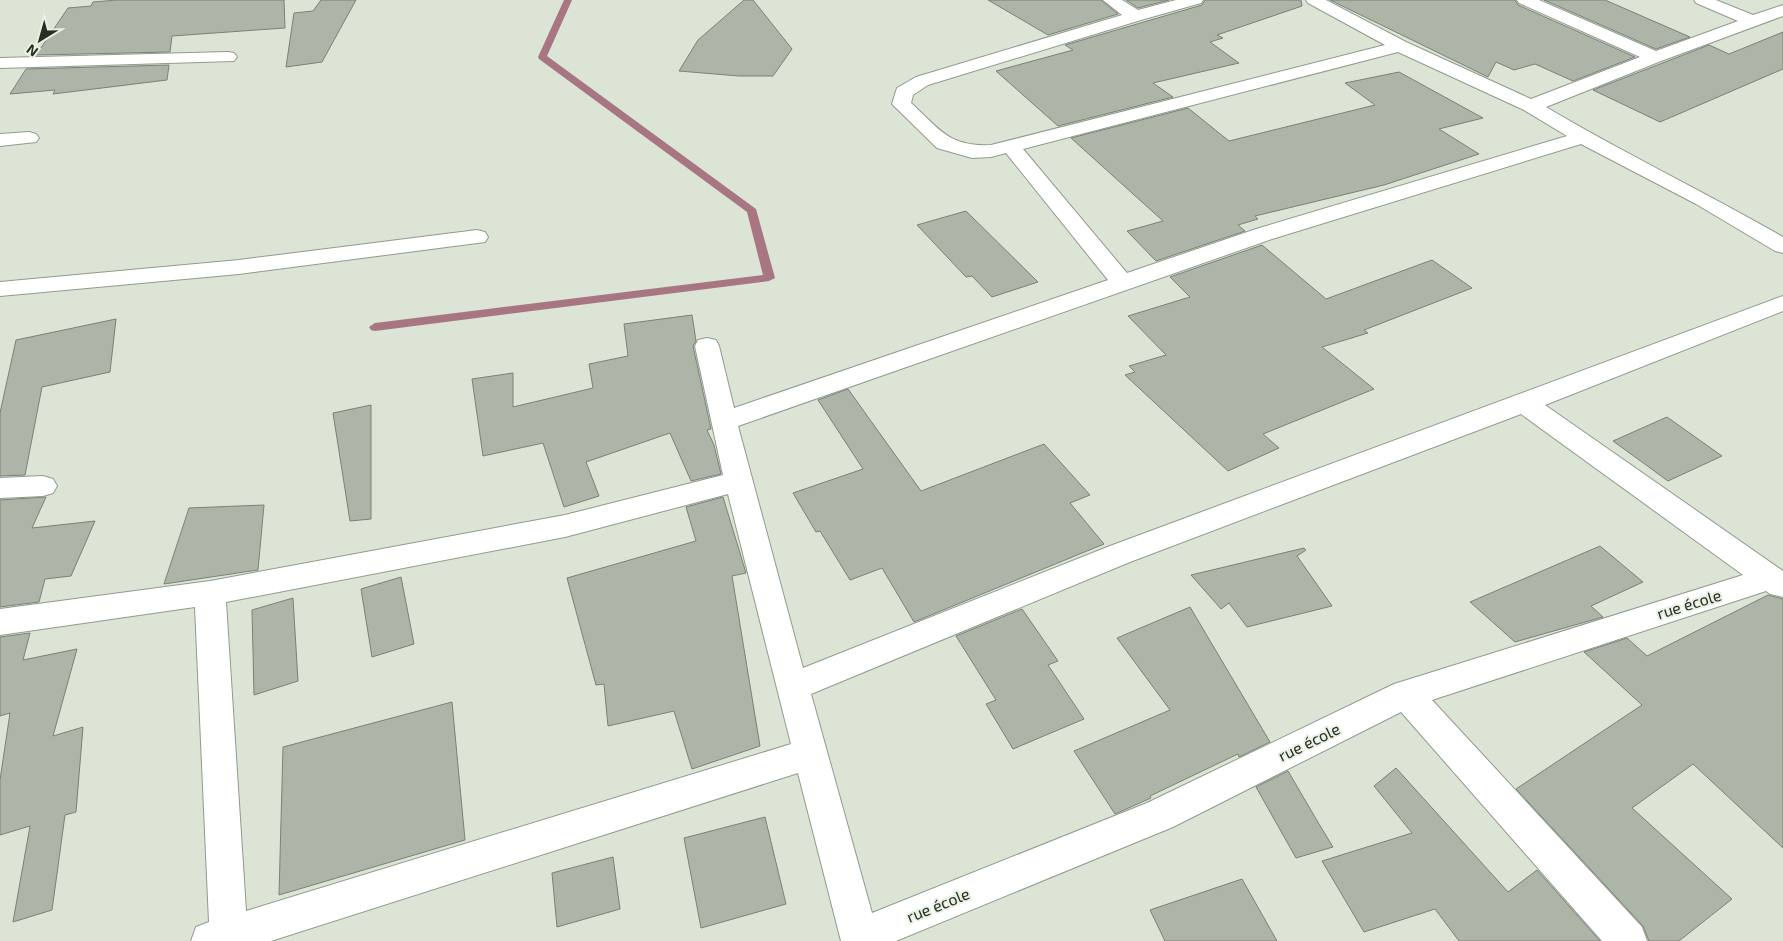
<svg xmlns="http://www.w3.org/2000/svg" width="1783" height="941" font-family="'Exo 2',sans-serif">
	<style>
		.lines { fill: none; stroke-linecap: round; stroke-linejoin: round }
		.stream { fill: #a87582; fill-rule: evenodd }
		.building { fill: #adb5a8; stroke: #7a8275 }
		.minor-casing { stroke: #929a8d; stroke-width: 2 }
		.minor { fill: #fff; fill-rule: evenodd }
		.labels { text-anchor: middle; stroke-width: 4; stroke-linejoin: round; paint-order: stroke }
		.near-street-label { font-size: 16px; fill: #292c27; stroke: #e8f1e2 }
	</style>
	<rect width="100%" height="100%" fill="#dbe4d5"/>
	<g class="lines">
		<polygon class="stream" points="564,0 572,0 547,56 756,209 775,278 769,281 375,331 371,330 369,327 375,323 763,275 747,212 539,59 538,57"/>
	</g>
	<g class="building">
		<polygon points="117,0 284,0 285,28 172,36 170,52 36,55 68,8 91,6 93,2"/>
		<polygon points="321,0 356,0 322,62 286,67 294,13 313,11"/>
		<polygon points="744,0 753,0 792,49 773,76 739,76 679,71 698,40"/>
		<polygon points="988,0 1101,0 1118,14 1048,35"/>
		<polygon points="1126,0 1169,0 1138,8"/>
		<polygon points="1205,0 1301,0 1302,6 1217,35 1223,38 1210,42 1239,63 1153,83 1173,97 1058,126 996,71 1073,50 1065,45 1202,5"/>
		<polygon points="1330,0 1515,0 1518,5 1635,57 1573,81 1535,64 1514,70 1496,62 1488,77"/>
		<polygon points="1544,0 1605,0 1690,37 1656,49"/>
		<polygon points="1783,32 1783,69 1660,122 1593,90 1709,45 1729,54"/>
		<polygon points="169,65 167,80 53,94 55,90 10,94 26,69"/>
		<polygon points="1399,72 1483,118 1439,129 1479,154 1384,185 1255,216 1258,219 1238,225 1245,231 1156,261 1127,231 1163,221 1071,138 1188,108 1229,141 1375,105 1345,83"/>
		<polygon points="966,211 1038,282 992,297 972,276 966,277 917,225"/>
		<polygon points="1262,245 1326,299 1432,260 1472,288 1364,330 1368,333 1322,347 1374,389 1263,434 1279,448 1228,471 1125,375 1135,372 1129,366 1166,355 1128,316 1190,297 1170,277"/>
		<polygon points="692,315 696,341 693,346 711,429 707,430 714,445 721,474 691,481 670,433 586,462 599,496 564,507 543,443 483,456 472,379 513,373 513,407 593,388 589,364 628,356 624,324"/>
		<polygon points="116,319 110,372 42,387 25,475 0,476 0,413 16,340"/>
		<polygon points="848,389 921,491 1044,444 1090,495 1070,503 1104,544 914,622 882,568 850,580 820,531 816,532 793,493 863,469 818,400"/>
		<polygon points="371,405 371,519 350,521 333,413"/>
		<polygon points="1667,417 1722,456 1668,481 1613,441"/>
		<polygon points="46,497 32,528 95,521 71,576 45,579 39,602 0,607 0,500"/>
		<polygon points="723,497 746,573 732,576 760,746 692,769 674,711 608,726 604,684 596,685 567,578 696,541 686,507"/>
		<polygon points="264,505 258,570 164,584 189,508"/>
		<polygon points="1600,546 1643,582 1591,606 1603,617 1515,642 1470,602"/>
		<polygon points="1304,548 1306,550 1297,556 1332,606 1247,627 1229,603 1221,609 1191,575"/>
		<polygon points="401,577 414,644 372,657 361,589"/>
		<polygon points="1768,595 1783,599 1783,848 1693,764 1632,808 1732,899 1679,941 1649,941 1643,926 1516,789 1642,705 1584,652 1627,638 1647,656"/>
		<polygon points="293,598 298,681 254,695 252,610"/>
		<polygon points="1190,607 1270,742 1239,757 1238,754 1150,796 1151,798 1115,814 1074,751 1170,710 1117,638"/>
		<polygon points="1022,609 1058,661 1048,665 1084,719 1013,749 986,704 996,700 956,636"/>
		<polygon points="30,633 23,660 77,649 53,736 83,727 76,812 65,815 52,910 13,922 30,826 0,835 0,780 10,713 0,716 0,637"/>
		<polygon points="452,702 465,840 279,895 283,747"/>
		<polygon points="1396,768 1508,892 1537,870 1600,941 1459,941 1435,909 1364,932 1322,861 1412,833 1374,786"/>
		<polygon points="1288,771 1319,824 1333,847 1296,858 1256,787"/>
		<polygon points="765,817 786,904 701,928 684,838"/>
		<polygon points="613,857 620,909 557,927 552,873"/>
		<polygon points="1242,879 1277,941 1165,941 1150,910"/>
	</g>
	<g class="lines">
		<g class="minor-casing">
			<g id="minor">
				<path d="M 1103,0 L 1122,0 L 1138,10 L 1176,0 L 1203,0 L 1201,3 L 1141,20 L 928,85 L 913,95 L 911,103 C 940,129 948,147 991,145 L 1385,45 L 1308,3 L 1306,0 L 1326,0 L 1406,42 L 1531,99 L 1640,57 L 1519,3 L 1517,0 L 1539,0 L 1656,51 L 1738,21 L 1696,3 L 1694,0 L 1716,0 L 1753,15 L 1783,5 L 1783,16 L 1661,61 L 1546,107 C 1623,153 1705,192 1783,237 L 1783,253 L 1775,251 L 1696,204 L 1581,144 L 1272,239 L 738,426 L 803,668 L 1110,546 L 1783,296 L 1783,311 L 1545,405 L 1783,571 L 1783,597 L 1770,594 L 1766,591 L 1432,700 L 1642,927 L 1647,941 L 1602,941 L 1401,712 L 1173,827 L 896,941 L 841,941 L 798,773 L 271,941 L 191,941 L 196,927 L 209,922 L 195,607 L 0,635 L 0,609 L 210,581 L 565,515 L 723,475 L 695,346 L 698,340 L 707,338 L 716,340 L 719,346 L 734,408 L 1108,280 L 1006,153 L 991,157 L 972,158 L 937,148 L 892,104 L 897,88 L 916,77 L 1122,15 ZM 1398,52 L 1524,110 L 1567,136 L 1256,229 L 1127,273 L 1023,149 ZM 1521,414 L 1743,575 L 1394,684 L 1147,803 L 872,913 L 811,694 L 1130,562 ZM 728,494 L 791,744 L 246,911 L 226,602 L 565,537 Z"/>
				<polygon points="228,52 234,53 237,57 234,61 0,68 0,58"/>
				<polygon points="29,132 36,134 39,138 36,142 0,146 0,134"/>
				<polygon points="477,230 485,232 488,237 485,242 239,274 0,296 0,282 239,260"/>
				<polygon points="43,476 53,479 57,486 53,493 43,496 0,498 0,478"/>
			</g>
		</g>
		<use href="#minor" class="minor"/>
	</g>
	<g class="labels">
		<g class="near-street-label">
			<text transform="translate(1689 604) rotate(-17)" y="6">rue école</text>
			<text transform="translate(1309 742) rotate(-26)" y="6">rue école</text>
			<text transform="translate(938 905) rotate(-22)" y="6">rue école</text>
		</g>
	</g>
	<g transform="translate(40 40) rotate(217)" stroke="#e8f1e2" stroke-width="4" paint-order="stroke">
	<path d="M0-4L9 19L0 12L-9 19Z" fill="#292c27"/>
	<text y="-8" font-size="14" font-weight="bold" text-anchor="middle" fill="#292c27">N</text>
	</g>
</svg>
